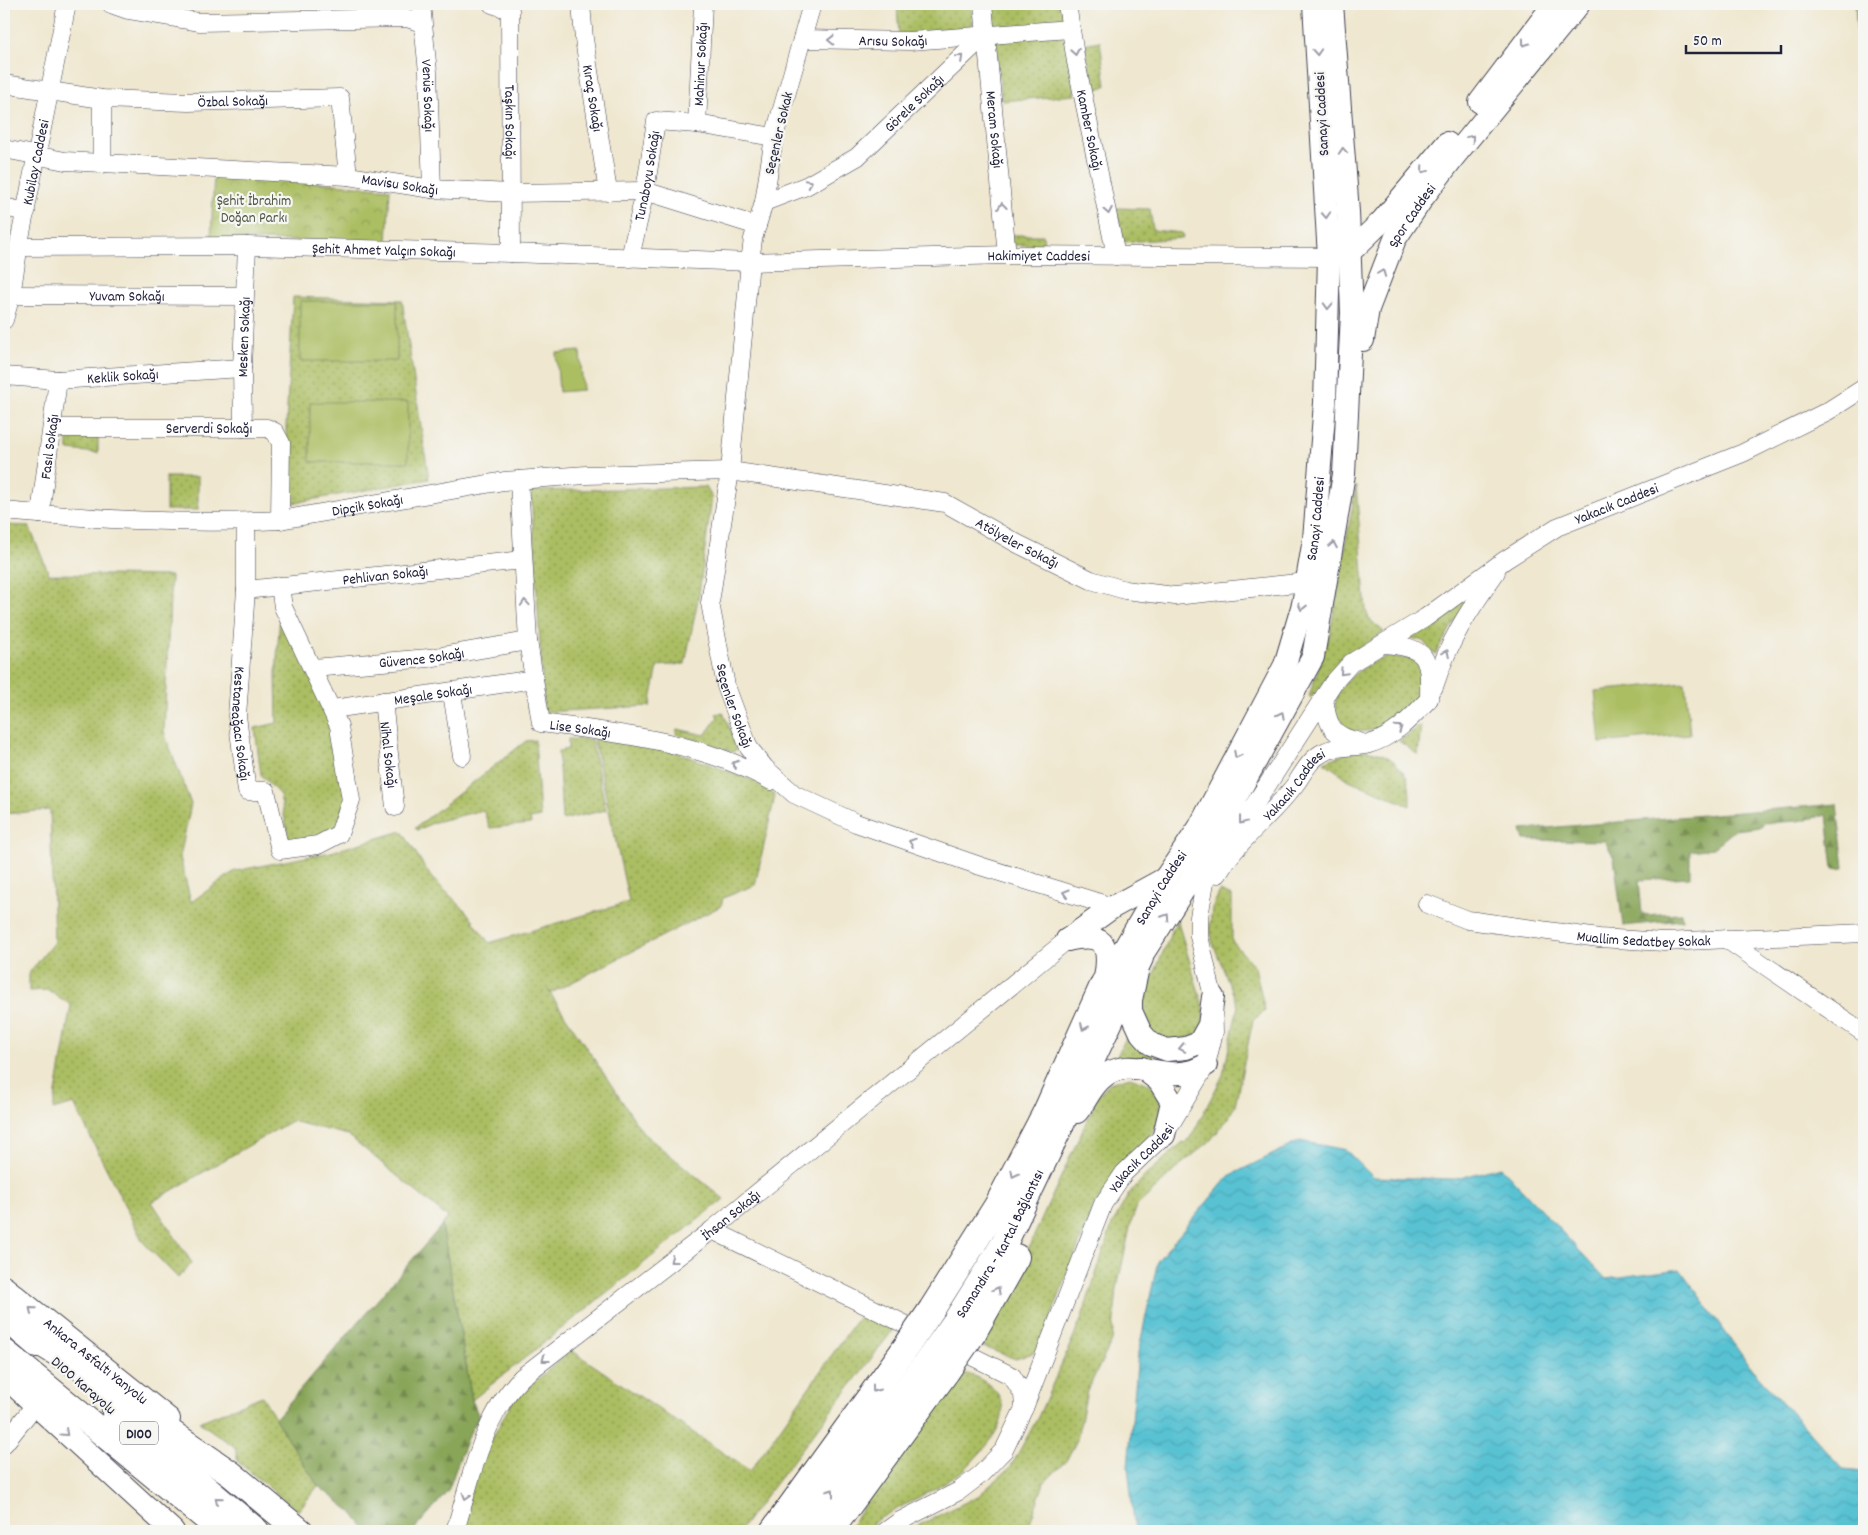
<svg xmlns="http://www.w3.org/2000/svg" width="1868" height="1535" font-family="Dekko,sans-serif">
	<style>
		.grass { fill: url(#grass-dots); stroke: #66704e }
		.forest { fill: url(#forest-firs); stroke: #55644a }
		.park { fill: url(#park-crowns); stroke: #66704e }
		.garden { fill: #abbe62; stroke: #66704e }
		.water { fill: url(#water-waves); stroke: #3d7287 }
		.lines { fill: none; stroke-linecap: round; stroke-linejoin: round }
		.minor-casing { stroke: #414051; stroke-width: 19 }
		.major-casing { stroke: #414051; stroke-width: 24 }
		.highway-casing { stroke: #414051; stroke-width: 28 }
		.minor { stroke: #fff; stroke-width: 18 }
		.major { stroke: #fff; stroke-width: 22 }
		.highway { stroke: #fff; stroke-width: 26 }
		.highway-bridge-casing { stroke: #414051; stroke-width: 28; stroke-linecap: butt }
		.highway-bridge { stroke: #fff; stroke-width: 26 }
		.oneway { stroke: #9c9ca7 }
		.labels { text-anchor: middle; stroke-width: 4.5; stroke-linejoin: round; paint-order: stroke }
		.shield { fill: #f6f6f2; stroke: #626272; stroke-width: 1 }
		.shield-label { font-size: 14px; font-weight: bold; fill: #22223b }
		.street-label { font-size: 15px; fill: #22223b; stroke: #f6f6f2 }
		.park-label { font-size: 15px; fill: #525949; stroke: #f6f6f2 }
	</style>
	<defs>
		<pattern id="grass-dots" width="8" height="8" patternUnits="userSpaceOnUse" patternTransform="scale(1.25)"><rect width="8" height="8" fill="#abbe62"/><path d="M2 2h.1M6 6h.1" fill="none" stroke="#8b9a52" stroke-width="1.8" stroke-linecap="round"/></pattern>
		<pattern id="forest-firs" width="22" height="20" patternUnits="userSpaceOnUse" patternTransform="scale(1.25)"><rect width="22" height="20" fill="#88a558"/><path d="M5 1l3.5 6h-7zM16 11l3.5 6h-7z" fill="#6f864a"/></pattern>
		<pattern id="park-crowns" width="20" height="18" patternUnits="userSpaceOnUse" patternTransform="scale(1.25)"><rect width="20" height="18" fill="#abbe62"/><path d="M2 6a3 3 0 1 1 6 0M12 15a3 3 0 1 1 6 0" fill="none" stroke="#8b9a52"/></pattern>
		<pattern id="water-waves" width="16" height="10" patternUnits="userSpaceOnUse" patternTransform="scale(1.25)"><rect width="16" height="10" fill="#58c2d3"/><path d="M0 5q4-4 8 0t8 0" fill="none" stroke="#4ca6b6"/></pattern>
	</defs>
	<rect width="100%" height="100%" fill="#f6f6f2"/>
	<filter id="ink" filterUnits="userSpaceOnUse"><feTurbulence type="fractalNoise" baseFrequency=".02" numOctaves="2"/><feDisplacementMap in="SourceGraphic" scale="10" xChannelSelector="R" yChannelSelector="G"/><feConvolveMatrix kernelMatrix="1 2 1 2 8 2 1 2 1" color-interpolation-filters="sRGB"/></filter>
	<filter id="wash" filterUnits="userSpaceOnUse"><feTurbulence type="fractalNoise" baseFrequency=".0096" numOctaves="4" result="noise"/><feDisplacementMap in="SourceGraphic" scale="20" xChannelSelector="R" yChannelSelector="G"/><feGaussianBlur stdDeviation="1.12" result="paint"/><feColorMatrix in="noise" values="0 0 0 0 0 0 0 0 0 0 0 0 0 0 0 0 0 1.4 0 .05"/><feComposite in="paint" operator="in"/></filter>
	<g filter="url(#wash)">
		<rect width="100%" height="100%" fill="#efe7cf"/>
		<g class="grass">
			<polygon points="897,4 971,4 973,24 956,31 899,37"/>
			<polygon points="990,4 1061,4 1075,95 1002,101"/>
			<polygon points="1855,4 1864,4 1864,48 1858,48"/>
			<polygon points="1100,41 1106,86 1095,90 1083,44"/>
			<polygon points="1116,208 1150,209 1153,230 1182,233 1183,238 1124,242"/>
			<polygon points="1010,235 1043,235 1044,245 1011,245"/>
			<polygon points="293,297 402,300 429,479 287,504 286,427"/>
			<polygon points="68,437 98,437 98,453 68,450"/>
			<rect x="166" y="477" width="32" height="33"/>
			<polygon points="1356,485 1366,611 1369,619 1384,632 1349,655 1311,698 1309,696 1330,633"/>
			<polygon points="706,487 712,497 699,594 685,664 658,666 650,706 544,712 531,491"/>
			<polygon points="4,525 29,526 49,574 171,576 164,732 191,804 180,857 191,902 235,871 331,852 402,831 431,877 466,911 489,943 629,902 593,737 667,749 763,784 775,796 755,885 723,898 721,906 551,993 548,990 644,1134 724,1199 472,1400 442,1225 448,1218 348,1135 291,1121 152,1202 192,1263 178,1278 143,1242 74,1104 53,1110 71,1005 48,990 29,991 29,973 54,942 50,810 4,814"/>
			<polygon points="1470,595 1435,655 1423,641 1408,637"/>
			<polygon points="280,614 329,710 347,798 338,827 319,842 290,845 280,795 261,775 255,728 277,723 276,674"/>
			<path d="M 1387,657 L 1413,659 L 1420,666 C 1421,673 1423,682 1421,689 C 1412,715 1375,739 1347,729 C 1341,727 1339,723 1337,718 C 1326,688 1364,664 1387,657 Z"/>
			<polygon points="723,712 738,748 733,752 676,734 677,729 705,735 718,717 716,714"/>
			<polygon points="1421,725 1418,755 1399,741"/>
			<polygon points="568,739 591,739 606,810 562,820 558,751 568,749"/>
			<polygon points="535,740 540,817 530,819 531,824 490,828 483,810 435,822 417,830 415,828 526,741"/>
			<path d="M 1354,750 C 1378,750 1394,755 1407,778 C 1410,785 1410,798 1410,806 L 1349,780 L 1324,762 Z"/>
			<polygon points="1220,891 1232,896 1232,941 1255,967 1265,1011 1253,1020 1235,1105 1228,1119 1209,1142 1179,1166 1137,1206 1131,1223 1117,1288 1112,1341 1087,1391 1077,1440 1066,1461 1044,1483 1027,1531 907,1531 978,1496 1010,1468 1038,1417 1081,1320 1112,1225 1128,1195 1146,1175 1183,1142 1186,1143 1193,1133 1223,1075 1238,1006 1212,941 1210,925 1212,908"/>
			<polygon points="1177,919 1205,1013 1198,1035 1164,1043 1140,1019 1142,1002"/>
			<path d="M 1128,1034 C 1151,1060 1164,1063 1198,1059 L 1195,1064 L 1114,1062 Z"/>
			<polygon points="1130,1077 1152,1085 1162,1106 1160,1123 1093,1208 1038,1351 1016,1359 983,1347 1098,1096 1109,1083"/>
			<polygon points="860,1315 893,1330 739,1531 459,1531 481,1459 512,1402 571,1350 750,1471"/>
			<path d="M 958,1371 C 1009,1384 1016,1416 980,1453 C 974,1459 968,1467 961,1472 C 935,1490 905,1504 877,1520 L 866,1531 L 849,1531 L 858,1514 Z"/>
			<polygon points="262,1396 318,1486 298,1511 238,1462 235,1447 199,1422"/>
		</g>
		<g class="forest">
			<polygon points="1837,804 1844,868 1833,869 1827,815 1798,821 1762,823 1762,827 1735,830 1713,848 1690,851 1690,877 1639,880 1642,915 1681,913 1682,920 1623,926 1614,858 1605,841 1524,840 1521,830"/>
			<polygon points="442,1225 472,1400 479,1417 467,1438 448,1491 413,1531 367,1531 352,1512 318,1486 275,1419"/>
		</g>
		<polygon class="park" points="214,173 390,189 387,243 211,239"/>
		<g class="garden">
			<rect x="300" y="301" width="97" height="60"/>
			<polygon points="580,351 583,390 559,392 556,353"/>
			<rect x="310" y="402" width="98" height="60"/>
			<polygon points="1685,682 1690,734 1600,743 1595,691"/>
		</g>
		<polygon class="water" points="1300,1141 1346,1150 1373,1177 1456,1179 1501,1167 1606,1279 1680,1269 1751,1368 1843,1469 1864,1471 1864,1531 1135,1531 1128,1467 1138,1353 1158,1260 1229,1176"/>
	</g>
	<g filter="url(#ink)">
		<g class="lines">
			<g class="minor-casing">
				<g id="minor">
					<polyline points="111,4 128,10 199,22 407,18 422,23"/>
					<path id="s1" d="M 421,4 L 428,72 L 432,189"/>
					<path id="s2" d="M 492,4 L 510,10 L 511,253"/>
					<path id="s3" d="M 581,4 L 584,39 L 608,192"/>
					<path id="s4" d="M 812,4 L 774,137 L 764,202 L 753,239 L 750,262 L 730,471 L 710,603 L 726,686 L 749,748 L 765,768 L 794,794 L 856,823 L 980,866 L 1113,907"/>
					<path id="s5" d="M 983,4 L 1007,255"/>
					<path id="s6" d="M 1067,4 L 1076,62 L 1116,256"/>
					<path id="s7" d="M 802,39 L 910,41 L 1070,29"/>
					<path id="s8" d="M 4,84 L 102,99 L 188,102 L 340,98 L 348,176"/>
					<polyline points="102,99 102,164"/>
					<path id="s9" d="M 697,124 L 703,4"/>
					<path id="s10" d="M 4,149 L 65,161 L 348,176 L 432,189 L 510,193 L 645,191 L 757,226"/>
					<path id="s11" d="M 764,202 L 806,186 L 857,157 L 985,35"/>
					<polyline points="4,207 26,212"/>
					<path id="s12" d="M 19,247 L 247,246 L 511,253 L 750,262 L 1007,255 L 1329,257 L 1340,255"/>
					<path id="s13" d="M 630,258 L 645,191 L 656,121 L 697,124 L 774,137"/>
					<path id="s14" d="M 11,295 L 244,296"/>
					<path id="s15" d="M 4,320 L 11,295 L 20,238 L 67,4"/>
					<path id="s16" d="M 4,376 L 58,380 L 242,368"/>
					<path id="s17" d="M 53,428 L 267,428 L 275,432 L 281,443 L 280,520"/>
					<path id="s18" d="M 243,428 L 242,368 L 247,246"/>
					<path id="s19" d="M 519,480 L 528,641 L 541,723 C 619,733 702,742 771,781"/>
					<path id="s20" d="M 4,511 C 95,519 189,525 280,520 L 504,481 L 586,475 L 730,471 L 945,503 L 1018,544 L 1091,580 L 1125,590 L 1175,596 L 1307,582"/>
					<path id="s21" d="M 40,514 L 58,380"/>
					<path id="s22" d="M 246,522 L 246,590 L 237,716 L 247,791 L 266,791 L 280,850 L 318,845 L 339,834 L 351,800 L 339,726 L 283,607 L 280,586"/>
					<path id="s23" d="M 246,590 L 523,560"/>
					<path id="s24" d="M 313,668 L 429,658 L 528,641"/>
					<path d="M 1434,687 C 1449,640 1468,612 1496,572"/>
					<polyline points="452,693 462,756"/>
					<path d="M 1324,697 C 1327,725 1331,736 1360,742"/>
					<path id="s25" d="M 383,701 L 395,807"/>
					<path id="s26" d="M 333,709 L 534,679"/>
					<path id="s27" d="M 1218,874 C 1238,839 1273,815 1297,782 C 1305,770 1311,758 1324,752 C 1338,745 1354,748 1369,744 C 1394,737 1412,717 1429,699 C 1430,657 1428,647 1383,644"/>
					<path id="s28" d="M 1427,904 L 1468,920 L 1599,938 L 1664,942 L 1864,933"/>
					<polyline points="1726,939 1864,1033"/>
					<polyline points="712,1230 927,1335"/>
					<polyline points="953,1347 1012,1376 1023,1394 1024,1408"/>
					<polyline points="4,1444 35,1405"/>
					<path id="s29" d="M 455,1531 C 471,1479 482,1417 522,1377 L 712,1230 L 1067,940"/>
					<path id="s30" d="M 886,1531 L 900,1521 L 959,1491 L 980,1475 L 1004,1450 L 1024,1408 L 1103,1204 L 1124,1173 L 1164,1135 L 1206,1065 L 1214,1032 L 1213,997 L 1199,936 L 1199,917 L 1205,882 L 1221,848 L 1255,804 L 1333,683 L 1351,663 L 1425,618 L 1505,560 L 1557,527 L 1743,453 L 1828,411 L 1864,388"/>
				</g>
			</g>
			<g class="major-casing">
				<g id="major">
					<polyline points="1480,102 1554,4"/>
					<polyline points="1350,252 1382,221 1447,143"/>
					<path id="s31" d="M 1363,340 L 1368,309 L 1395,239 L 1424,196 L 1452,159 L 1579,4"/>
					<polyline points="1067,940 1113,907 1166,878"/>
					<path d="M 1067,940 C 1103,932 1111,943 1105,978"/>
					<path id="s32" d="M 1104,983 L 1166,877 L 1199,828 L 1285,665 L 1303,604 L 1314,539 L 1325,403 L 1329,257 L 1314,4"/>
					<polyline points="1213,997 1209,1025 1199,1043 1186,1048 1167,1050 1151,1044 1141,1033 1131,1011 1131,1000 1140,958 1192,877 1313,657 1344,474 1352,313 1348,212 1332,4"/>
					<polyline points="1142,1068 1159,1081 1172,1102 1164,1135"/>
					<path d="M 1077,1112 C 1086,1101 1091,1087 1102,1078 C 1129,1054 1161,1081 1192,1071 C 1196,1070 1201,1067 1206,1065"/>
					<path id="s33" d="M 4,1287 L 169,1419"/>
					<polyline points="4,1376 173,1531"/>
				</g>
			</g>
			<g class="highway-casing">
				<g id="highway">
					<polyline points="932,1309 997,1206 1046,1112 1104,983"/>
					<polyline points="4,1316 37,1344"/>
					<path id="s34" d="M 956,1321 L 1004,1244 L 1140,958"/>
					<polyline points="24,1333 89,1372 145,1415 231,1474 300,1531"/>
					<polyline points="973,1333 1016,1257"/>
					<polyline points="4,1352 222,1531"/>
					<polyline points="115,1412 256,1531"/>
					<polyline points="773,1531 904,1350"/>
					<polyline points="802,1531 927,1362"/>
					<polyline points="830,1531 946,1372"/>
				</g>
			</g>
			<use href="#minor" class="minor"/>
			<use href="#major" class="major"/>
			<use href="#highway" class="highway"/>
			<g class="highway-bridge-casing">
				<g id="highway-bridge">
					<polyline points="904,1350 932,1309"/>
					<polyline points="927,1362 956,1321"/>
					<polyline points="946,1372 973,1333"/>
				</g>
			</g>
			<use href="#highway-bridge" class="highway-bridge"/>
		</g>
		<defs><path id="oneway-chevron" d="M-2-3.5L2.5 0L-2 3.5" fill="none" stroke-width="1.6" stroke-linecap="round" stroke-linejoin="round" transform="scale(1.25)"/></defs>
		<g class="oneway">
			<use href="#oneway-chevron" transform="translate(831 40) rotate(-179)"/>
			<use href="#oneway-chevron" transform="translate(1525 43) rotate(126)"/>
			<use href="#oneway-chevron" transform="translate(1075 52) rotate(80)"/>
			<use href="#oneway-chevron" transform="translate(1317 52) rotate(87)"/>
			<use href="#oneway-chevron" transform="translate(960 58) rotate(-43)"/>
			<use href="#oneway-chevron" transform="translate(1471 138) rotate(-50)"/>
			<use href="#oneway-chevron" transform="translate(1343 151) rotate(-94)"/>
			<use href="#oneway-chevron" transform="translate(1424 170) rotate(130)"/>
			<use href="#oneway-chevron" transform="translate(809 183) rotate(-27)"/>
			<use href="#oneway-chevron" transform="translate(1002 206) rotate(-96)"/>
			<use href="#oneway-chevron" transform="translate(1108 211) rotate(80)"/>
			<use href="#oneway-chevron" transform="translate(1326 215) rotate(87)"/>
			<use href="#oneway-chevron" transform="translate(1382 273) rotate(-69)"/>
			<use href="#oneway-chevron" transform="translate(1328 306) rotate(92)"/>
			<use href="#oneway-chevron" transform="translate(1333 545) rotate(-80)"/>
			<use href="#oneway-chevron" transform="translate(525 603) rotate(-94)"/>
			<use href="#oneway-chevron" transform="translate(1302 607) rotate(104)"/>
			<use href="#oneway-chevron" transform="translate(1446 653) rotate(-64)"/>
			<use href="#oneway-chevron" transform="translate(1343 672) rotate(134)"/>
			<use href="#oneway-chevron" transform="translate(1281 715) rotate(-63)"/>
			<use href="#oneway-chevron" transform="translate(1399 728) rotate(-35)"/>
			<use href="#oneway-chevron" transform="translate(1237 755) rotate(117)"/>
			<use href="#oneway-chevron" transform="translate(735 764) rotate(-160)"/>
			<use href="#oneway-chevron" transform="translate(1242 821) rotate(127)"/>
			<use href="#oneway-chevron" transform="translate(912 842) rotate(-161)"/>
			<use href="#oneway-chevron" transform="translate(1066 893) rotate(-163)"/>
			<use href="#oneway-chevron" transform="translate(1166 917) rotate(-57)"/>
			<use href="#oneway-chevron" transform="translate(1084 1027) rotate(114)"/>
			<use href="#oneway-chevron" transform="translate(1182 1048) rotate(169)"/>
			<use href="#oneway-chevron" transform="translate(1014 1174) rotate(117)"/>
			<use href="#oneway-chevron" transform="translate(673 1260) rotate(142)"/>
			<use href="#oneway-chevron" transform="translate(997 1290) rotate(-61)"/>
			<use href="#oneway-chevron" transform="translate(32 1310) rotate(-141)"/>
			<use href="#oneway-chevron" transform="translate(545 1359) rotate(142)"/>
			<use href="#oneway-chevron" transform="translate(875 1389) rotate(126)"/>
			<use href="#oneway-chevron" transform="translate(65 1433) rotate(42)"/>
			<use href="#oneway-chevron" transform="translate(831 1492) rotate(-53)"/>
			<use href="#oneway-chevron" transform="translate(466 1496) rotate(107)"/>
			<use href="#oneway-chevron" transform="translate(218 1500) rotate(-140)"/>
		</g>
	</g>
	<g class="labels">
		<rect class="shield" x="120" y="1421.5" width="38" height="23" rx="4"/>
		<g class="shield-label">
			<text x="139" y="1438">D100</text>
		</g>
		<g class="street-label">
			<text dy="5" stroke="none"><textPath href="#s7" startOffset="91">Arısu Sokağı</textPath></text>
			<text dy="5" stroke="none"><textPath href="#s9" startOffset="60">Mahinur Sokağı</textPath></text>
			<text dy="5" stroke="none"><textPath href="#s1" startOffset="92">Venüs Sokağı</textPath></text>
			<text dy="5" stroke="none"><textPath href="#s3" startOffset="95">Kıraç Sokağı</textPath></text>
			<text dy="5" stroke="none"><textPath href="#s8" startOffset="230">Özbal Sokağı</textPath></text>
			<text dy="5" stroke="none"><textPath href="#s11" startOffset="182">Görele Sokağı</textPath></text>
			<text transform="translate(1321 114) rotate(-93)" y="5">Sanayi Caddesi</text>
			<text dy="5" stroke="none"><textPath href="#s2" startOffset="131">Taşkın Sokağı</textPath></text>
			<text dy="5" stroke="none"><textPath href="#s5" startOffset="126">Meram Sokağı</textPath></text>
			<text dy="5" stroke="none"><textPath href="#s6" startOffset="128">Kamber Sokağı</textPath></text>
			<text transform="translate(778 133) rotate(-77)" y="5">Seçenler Sokak</text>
			<text dy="5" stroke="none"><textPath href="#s15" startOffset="161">Kubilay Caddesi</textPath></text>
			<text dy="5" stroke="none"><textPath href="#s13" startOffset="84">Tunaboyu Sokağı</textPath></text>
			<text dy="5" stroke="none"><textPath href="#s10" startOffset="398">Mavisu Sokağı</textPath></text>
			<text dy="5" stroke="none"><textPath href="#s31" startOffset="135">Spor Caddesi</textPath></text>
			<text dy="5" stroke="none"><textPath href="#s12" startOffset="365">Şehit Ahmet Yalçın Sokağı</textPath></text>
			<text dy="5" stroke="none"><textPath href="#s12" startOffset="1020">Hakimiyet Caddesi</textPath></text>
			<text dy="5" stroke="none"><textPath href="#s14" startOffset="116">Yuvam Sokağı</textPath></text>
			<text dy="5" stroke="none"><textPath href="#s18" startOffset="91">Mesken Sokağı</textPath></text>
			<text dy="5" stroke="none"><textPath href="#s16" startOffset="119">Keklik Sokağı</textPath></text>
			<text dy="5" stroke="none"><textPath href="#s17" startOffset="156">Serverdi Sokağı</textPath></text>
			<text dy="5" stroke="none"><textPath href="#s21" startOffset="68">Fasıl Sokağı</textPath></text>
			<text dy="5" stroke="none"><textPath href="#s30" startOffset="1345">Yakacık Caddesi</textPath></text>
			<text dy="5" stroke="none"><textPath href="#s20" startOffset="365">Dipçik Sokağı</textPath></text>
			<text dy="5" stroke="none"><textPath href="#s32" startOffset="516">Sanayi Caddesi</textPath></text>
			<text dy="5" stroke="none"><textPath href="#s20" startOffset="1030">Atölyeler Sokağı</textPath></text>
			<text dy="5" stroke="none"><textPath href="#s23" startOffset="140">Pehlivan Sokağı</textPath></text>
			<text dy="5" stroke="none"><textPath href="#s24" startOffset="109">Güvence Sokağı</textPath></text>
			<text dy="5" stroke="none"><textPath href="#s26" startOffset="101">Meşale Sokağı</textPath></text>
			<text dy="5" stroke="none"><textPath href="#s4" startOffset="715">Seçenler Sokağı</textPath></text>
			<text dy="5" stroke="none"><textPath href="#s22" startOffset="202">Kestaneağacı Sokağı</textPath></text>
			<text dy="5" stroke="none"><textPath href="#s19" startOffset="284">Lise Sokağı</textPath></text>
			<text dy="5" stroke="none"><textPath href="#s25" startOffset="54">Nihal Sokağı</textPath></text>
			<text dy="5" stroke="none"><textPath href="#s27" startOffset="118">Yakacık Caddesi</textPath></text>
			<text dy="5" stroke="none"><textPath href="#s32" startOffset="111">Sanayi Caddesi</textPath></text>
			<text dy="5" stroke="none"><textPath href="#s28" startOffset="221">Muallim Sedatbey Sokak</textPath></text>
			<text dy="5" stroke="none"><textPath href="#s30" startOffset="470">Yakacık Caddesi</textPath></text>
			<text dy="5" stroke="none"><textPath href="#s29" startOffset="434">İhsan Sokağı</textPath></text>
			<text dy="5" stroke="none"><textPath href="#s34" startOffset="89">Samandıra - Kartal Bağlantısı</textPath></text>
			<text dy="5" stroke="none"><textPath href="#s33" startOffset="118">Ankara Asfaltı Yanyolu</textPath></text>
			<text transform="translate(84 1385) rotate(41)" y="5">D100 Karayolu</text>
		</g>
		<g class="park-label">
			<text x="254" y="205">Şehit İbrahim<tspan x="254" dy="17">Doğan Parkı</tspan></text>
		</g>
	</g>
	<rect width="1868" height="1535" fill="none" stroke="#f6f6f2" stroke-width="20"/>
	<path d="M1686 45v8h95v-8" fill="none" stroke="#22223b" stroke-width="2.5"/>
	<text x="1693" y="45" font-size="15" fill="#22223b" stroke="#f6f6f2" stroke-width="4" paint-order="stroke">50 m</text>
</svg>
